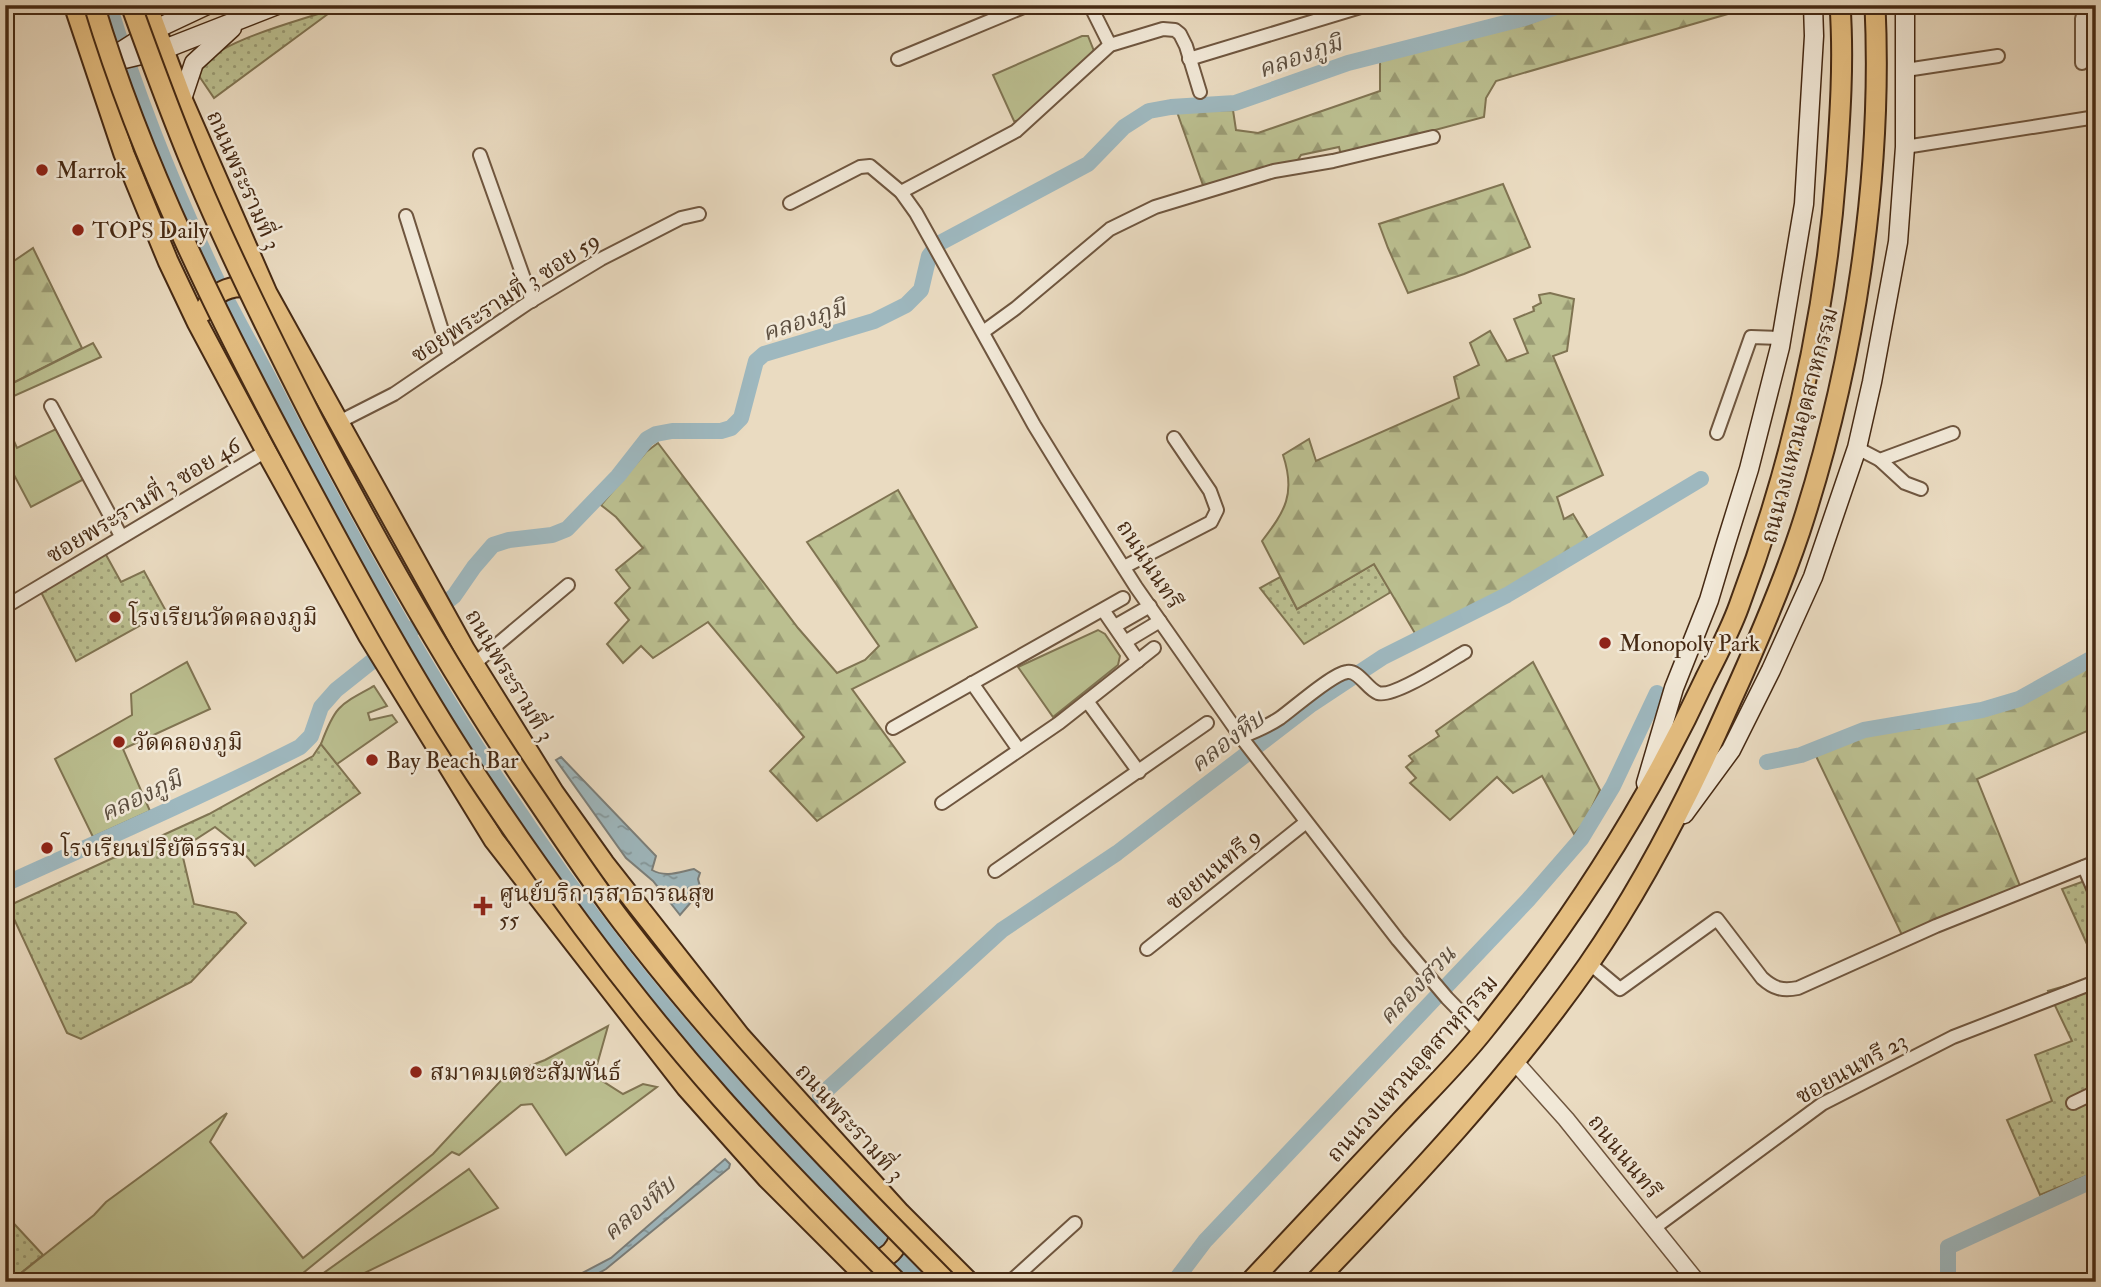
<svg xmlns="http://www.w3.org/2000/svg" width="2101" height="1287" font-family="'IM FELL Double Pica','Noto Serif Thai',serif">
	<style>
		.grass { fill: url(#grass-dots); stroke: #807452; stroke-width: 2 }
		.forest { fill: url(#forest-firs); stroke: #807452; stroke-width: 2 }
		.garden { fill: #bbbf90; stroke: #807452; stroke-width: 2 }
		.water { fill: url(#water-ripples); stroke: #7b7f7b; stroke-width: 2 }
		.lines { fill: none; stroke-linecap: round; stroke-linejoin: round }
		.canal { stroke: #9eb8bf; stroke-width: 16 }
		.minor-casing { stroke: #6f563f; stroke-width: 16 }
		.tertiary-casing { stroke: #6f563f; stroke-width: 19 }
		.secondary-casing { stroke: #462a14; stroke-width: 21 }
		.primary-casing { stroke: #462a14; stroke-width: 23 }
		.minor { stroke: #f1e8d7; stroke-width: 12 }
		.tertiary { stroke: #f1e8d7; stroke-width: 16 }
		.secondary { stroke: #f1e8d7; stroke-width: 18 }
		.primary { stroke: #e5be80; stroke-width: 19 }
		.primary-bridge-casing { stroke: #462a14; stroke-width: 23; stroke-linecap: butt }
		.primary-bridge { stroke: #e5be80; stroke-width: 19 }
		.poi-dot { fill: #8f2418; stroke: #f1e8d7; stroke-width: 2.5 }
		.labels { text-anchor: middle; stroke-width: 5; stroke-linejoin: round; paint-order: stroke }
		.poi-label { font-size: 23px; fill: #462a14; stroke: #f1e8d7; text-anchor: start }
		.street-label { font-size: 23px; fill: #462a14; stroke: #f1e8d7 }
		.water-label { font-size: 24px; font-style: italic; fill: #5c4e3f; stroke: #f1e8d7 }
	</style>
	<defs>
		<pattern id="grass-dots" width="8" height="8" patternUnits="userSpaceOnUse" patternTransform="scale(1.75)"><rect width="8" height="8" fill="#bbbf90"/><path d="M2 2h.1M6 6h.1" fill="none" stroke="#9a9b74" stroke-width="1.8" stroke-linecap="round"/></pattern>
		<pattern id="forest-firs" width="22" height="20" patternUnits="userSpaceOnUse" patternTransform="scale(1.75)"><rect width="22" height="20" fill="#bbbf90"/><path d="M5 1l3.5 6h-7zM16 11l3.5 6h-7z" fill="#9a9b74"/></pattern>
		<pattern id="water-ripples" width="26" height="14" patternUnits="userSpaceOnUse" patternTransform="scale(1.75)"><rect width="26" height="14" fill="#9eb8bf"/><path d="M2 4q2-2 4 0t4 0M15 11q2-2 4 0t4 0" fill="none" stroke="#83969a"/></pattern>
	</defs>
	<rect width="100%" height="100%" fill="#eadbc1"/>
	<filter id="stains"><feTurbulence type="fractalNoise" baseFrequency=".00286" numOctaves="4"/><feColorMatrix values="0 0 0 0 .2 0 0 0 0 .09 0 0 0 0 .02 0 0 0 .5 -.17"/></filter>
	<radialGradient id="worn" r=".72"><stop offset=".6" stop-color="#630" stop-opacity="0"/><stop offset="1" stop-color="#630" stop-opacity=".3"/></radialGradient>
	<g class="grass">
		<path d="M 336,8 L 214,98 L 199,76 L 198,68 C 225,38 297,22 336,8 Z"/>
		<polygon points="105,553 121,582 144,571 166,611 76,661 41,592"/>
		<polygon points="1374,564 1391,592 1304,644 1260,588 1280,577 1297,609"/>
		<polygon points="321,744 360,793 255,866 235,843 215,827 181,849 194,904 236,913 246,923 191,982 81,1039 67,1033 8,906 209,814 313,756"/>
		<polygon points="2096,877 2096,964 2062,889"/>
		<polygon points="2096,977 2096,1172 2040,1195 2007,1120 2052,1101 2035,1055 2072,1041 2048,991"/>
		<polygon points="5,1214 43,1255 10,1282 5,1281"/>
	</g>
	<g class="forest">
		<polygon points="1579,5 1759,5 1496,81 1486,98 1484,117 1341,155 1339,147 1301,155 1296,163 1204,188 1177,112 1233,110 1236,130 1258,133 1380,91 1380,61 1479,34 1525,25"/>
		<polygon points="1503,184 1530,247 1464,274 1408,293 1388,248 1379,224"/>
		<polygon points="33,248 82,348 5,387 5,267"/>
		<path d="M 1550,293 L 1574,299 L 1567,351 L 1553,356 L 1603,475 L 1557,497 L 1564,519 L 1573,514 L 1588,539 L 1509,589 L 1416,635 L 1374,564 L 1297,609 L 1262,541 C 1285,511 1296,494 1283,455 L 1309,439 L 1316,461 L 1459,398 L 1454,377 L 1479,365 L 1470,343 L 1490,331 L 1507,361 L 1528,353 L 1514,319 L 1534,311 L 1533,307 L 1541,303 L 1539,295 Z"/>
		<polygon points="658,443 798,628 837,673 865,660 879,646 807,542 898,490 977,627 852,689 905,762 817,821 770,771 804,737 708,622 653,658 641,646 623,663 607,644 629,620 615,603 630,588 616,570 643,548 616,517 601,505 646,452"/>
		<polygon points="1533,662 1600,790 1585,822 1574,834 1542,776 1513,793 1497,777 1450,820 1410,783 1416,778 1406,767 1413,761 1409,756 1439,736 1436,731"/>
		<polygon points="2096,664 2096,749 2087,731 1977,779 2020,886 1902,935 1815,754 1858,736 1961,719 2013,705"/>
	</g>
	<g class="garden">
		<polygon points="1082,36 1088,36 1094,51 1020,121 1014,121 993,75"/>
		<polygon points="93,343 101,357 5,400 5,387"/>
		<polygon points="5,421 17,448 56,429 84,479 31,507 5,458"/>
		<polygon points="1098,630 1105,634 1120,656 1118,665 1053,717 1018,667"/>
		<polygon points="187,662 210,709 123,749 150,811 93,837 55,759 132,715 131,694"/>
		<path d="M 374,686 L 387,706 L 368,713 L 370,720 L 392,715 L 397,722 L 337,764 L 321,744 C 335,706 339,705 374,686 Z"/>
		<polygon points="608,1026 597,1065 601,1080 623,1094 643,1084 657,1087 566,1155 532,1104 521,1105 459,1155 452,1152 292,1282 10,1282 94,1215 106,1202 227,1113 210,1142 303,1258 433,1154 506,1075 545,1060"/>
		<polygon points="469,1169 498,1208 346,1282 311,1282"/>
	</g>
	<g class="water">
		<path d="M 561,757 L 656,856 L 652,870 C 666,878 679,872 694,869 L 700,873 L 698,879 L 703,898 L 692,901 L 680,915 L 653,881 L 626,858 L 556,760 Z"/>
		<polygon points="725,1159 730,1164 729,1168 606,1269 583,1282 565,1282 611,1258"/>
	</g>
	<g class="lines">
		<g class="canal">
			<path d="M 109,5 C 137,96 172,184 212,270 C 231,311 255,351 276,392 C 376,587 486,780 621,953 C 713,1070 816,1176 920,1282"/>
			<polyline points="1767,762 1801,755 1864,730 1982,710 2019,699 2096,656"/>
			<path d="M 5,884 C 104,839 204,796 300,747 L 311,736 L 321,707 L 336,690 L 454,596 L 474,567 L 493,545 L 509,540 L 552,535 L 567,529 L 618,476 L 647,439 L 656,434 L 672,431 L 721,431 L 731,428 L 741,418 L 756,361 L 764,354 L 874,321 L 906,305 L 921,290 L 929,256 L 938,244 L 1088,164 L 1124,127 L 1149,111 L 1171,107 L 1235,103 L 1348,63 L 1525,18 L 1562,5"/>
			<polyline points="820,1096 1002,930 1117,853 1312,704 1383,657 1507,595 1701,479"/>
			<polyline points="1174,1282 1205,1241 1528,900 1581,839 1613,786 1657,693"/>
			<polyline points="1948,1282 1948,1247 2096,1179"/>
		</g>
		<g class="minor-casing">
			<g id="minor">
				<polyline points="1090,5 1110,45"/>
				<polyline points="898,59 1028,5"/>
				<polyline points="1189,59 1367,5"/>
				<polyline points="2082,63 2082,19 2085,7 2089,5"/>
				<polyline points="1906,70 1998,56"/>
				<polyline points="1905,147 2096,117"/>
				<polyline points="480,155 532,301"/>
				<polyline points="901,192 1016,131 1110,45 1163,29 1175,30 1180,34 1186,46 1200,92"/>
				<polyline points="790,203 860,167 870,166 901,192 916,213 1034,425 1066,477 1136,587 1241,737 1398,940 1447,998 1482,1034"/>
				<polyline points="406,216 450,356"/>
				<polyline points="983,332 1016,308 1110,229 1155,207 1274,171 1333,161 1433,137"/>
				<polyline points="51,406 121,536"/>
				<polyline points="337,423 394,394 528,303 601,259 681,218 699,214"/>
				<polyline points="1717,433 1751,337 1782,338"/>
				<polyline points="1857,448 1880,460 1953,433"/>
				<polyline points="1880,460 1905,483 1921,489"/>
				<polyline points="1124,567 1211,522 1217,510 1210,491 1174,438"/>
				<polyline points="5,607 266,451"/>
				<polyline points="1103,610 1138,661"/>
				<polyline points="1115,626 1150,606"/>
				<polyline points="1125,642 1160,621"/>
				<polyline points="474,664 568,585"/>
				<polyline points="972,683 1019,750"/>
				<polyline points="1087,701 1139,772"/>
				<polyline points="893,728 1123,598"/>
				<path d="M 1241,737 C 1254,732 1268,726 1280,718 C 1294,708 1332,674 1347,672 C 1359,670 1367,689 1378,693 C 1394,698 1449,661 1465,652"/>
				<polyline points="942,803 1059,723 1154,648"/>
				<polyline points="2084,867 2096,895"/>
				<polyline points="995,871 1207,723"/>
				<polyline points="1147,949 1305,823"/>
				<path d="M 1589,963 L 1620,989 L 1717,919 L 1762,978 C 1774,989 1783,991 1798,988 L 1936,926 L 2096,862"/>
				<polyline points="2073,1103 2096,1092"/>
				<polyline points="1654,1228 1822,1104 1953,1037 2090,984"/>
				<polyline points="1010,1282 1075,1223"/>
			</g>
		</g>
		<g class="tertiary-casing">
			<polyline id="tertiary" points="1515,1062 1566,1119 1697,1282"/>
		</g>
		<g class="secondary-casing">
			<g id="secondary">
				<polyline points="112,57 156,29 207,5"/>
				<polyline points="99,65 162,50 277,5"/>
				<polyline points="182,99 194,63 232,28"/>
				<polyline points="1646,783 1674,688 1709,600 1726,543 1749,469 1780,347 1804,204 1814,36 1813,5"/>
				<polyline points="1684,814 1731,750 1771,670 1813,577 1857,448 1872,382 1898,242 1905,147 1905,5"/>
			</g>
		</g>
		<g class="primary-casing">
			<g id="primary">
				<polyline points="74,5 124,154 168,261 197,322 266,451 368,635 494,840 686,1087 767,1178 871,1282"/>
				<polyline points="147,5 182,99 267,293 465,650 554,793 604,863 740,1036 900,1213 969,1282"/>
				<path d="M 203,312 C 215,289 235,282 259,290"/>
				<path d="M 860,1265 C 887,1261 902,1250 901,1221"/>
				<path d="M 1250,1282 C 1300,1228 1350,1175 1400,1122 C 1428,1092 1458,1063 1484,1030 C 1570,923 1647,804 1705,679 C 1717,655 1730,631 1739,606 C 1791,467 1825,321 1836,173 C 1840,118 1844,61 1840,5"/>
				<path d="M 1315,1282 C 1412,1181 1508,1079 1588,965 C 1645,883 1689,796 1729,705 C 1755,648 1780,591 1800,531 C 1854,366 1883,179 1875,5"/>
			</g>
		</g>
		<use href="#minor" class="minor"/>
		<use href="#tertiary" class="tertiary"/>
		<use href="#secondary" class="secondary"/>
		<use href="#primary" class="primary"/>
		<g class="primary-bridge-casing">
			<g id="primary-bridge">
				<path d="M 94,5 C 143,167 218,317 298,466 C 357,576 416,686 486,790 C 558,897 636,1002 722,1099 C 778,1162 837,1222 897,1282"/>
				<path d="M 131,5 C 152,63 173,121 197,177 C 232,260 272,340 313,420 C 377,543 445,663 522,778 C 555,826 587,876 623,923 C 721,1051 833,1167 947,1282"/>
			</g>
		</g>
		<use href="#primary-bridge" class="primary-bridge"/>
	</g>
	<g class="poi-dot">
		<circle cx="42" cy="170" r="7"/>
		<circle cx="78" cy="230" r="7"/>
		<circle cx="115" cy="617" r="7"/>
		<circle cx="1605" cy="643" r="7"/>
		<circle cx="119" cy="742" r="7"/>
		<circle cx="372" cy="760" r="7"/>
		<circle cx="47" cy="848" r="7"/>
		<path d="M479.5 895.5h7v7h7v7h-7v7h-7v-7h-7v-7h7z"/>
		<circle cx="416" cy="1072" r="7"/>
	</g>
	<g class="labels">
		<g class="poi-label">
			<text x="56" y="178">Marrok</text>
			<text x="92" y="238">TOPS Daily</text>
			<text x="129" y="625">โรงเรียนวัดคลองภูมิ</text>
			<text x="1619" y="651">Monopoly Park</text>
			<text x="133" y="750">วัดคลองภูมิ</text>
			<text x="386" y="768">Bay Beach Bar</text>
			<text x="61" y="856">โรงเรียนปริยัติธรรม</text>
			<text x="499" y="901">ศูนย์บริการสาธารณสุข<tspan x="499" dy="26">55</tspan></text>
			<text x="430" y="1080">สมาคมเตชะสัมพันธ์</text>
		</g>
		<g class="street-label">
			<text transform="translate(244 180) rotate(66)" y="8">ถนนพระรามที่ 3</text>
			<text transform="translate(505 297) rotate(-33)" y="8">ซอยพระรามที่ 3 ซอย 59</text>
			<text transform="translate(1799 425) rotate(-75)" y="8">ถนนวงแหวนอุตสาหกรรม</text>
			<text transform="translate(143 500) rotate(-31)" y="8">ซอยพระรามที่ 3 ซอย 46</text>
			<text transform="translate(1150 564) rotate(57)" y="8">ถนนนนทรี</text>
			<text transform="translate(510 675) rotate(59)" y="8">ถนนพระรามที่ 3</text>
			<text transform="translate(1213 869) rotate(-39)" y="8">ซอยนนทรี 9</text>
			<text transform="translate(1412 1068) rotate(-48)" y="8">ถนนวงแหวนอุตสาหกรรม</text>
			<text transform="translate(1851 1068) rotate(-29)" y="8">ซอยนนทรี 23</text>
			<text transform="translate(850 1122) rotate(48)" y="8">ถนนพระรามที่ 3</text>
			<text transform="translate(1625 1156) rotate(51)" y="8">ถนนนนทรี</text>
		</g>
		<g class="water-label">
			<text transform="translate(1300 56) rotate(-19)" y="8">คลองภูมิ</text>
			<text transform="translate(804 320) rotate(-18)" y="8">คลองภูมิ</text>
			<text transform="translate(1227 741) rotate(-37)" y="8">คลองหีบ</text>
			<text transform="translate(141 796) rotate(-25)" y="8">คลองภูมิ</text>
			<text transform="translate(1417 985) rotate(-46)" y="8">คลองสวน</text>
			<text transform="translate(639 1208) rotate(-40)" y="8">คลองหีบ</text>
		</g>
	</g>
	<rect width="2101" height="1287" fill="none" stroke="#eadbc1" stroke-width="28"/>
	<rect x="7" y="7" width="2087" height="1273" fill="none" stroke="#462a14" stroke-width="3.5"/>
	<rect x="14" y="14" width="2073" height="1259" fill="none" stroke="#462a14" stroke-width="2"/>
	<rect width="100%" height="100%" filter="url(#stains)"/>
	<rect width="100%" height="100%" fill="url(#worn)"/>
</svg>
